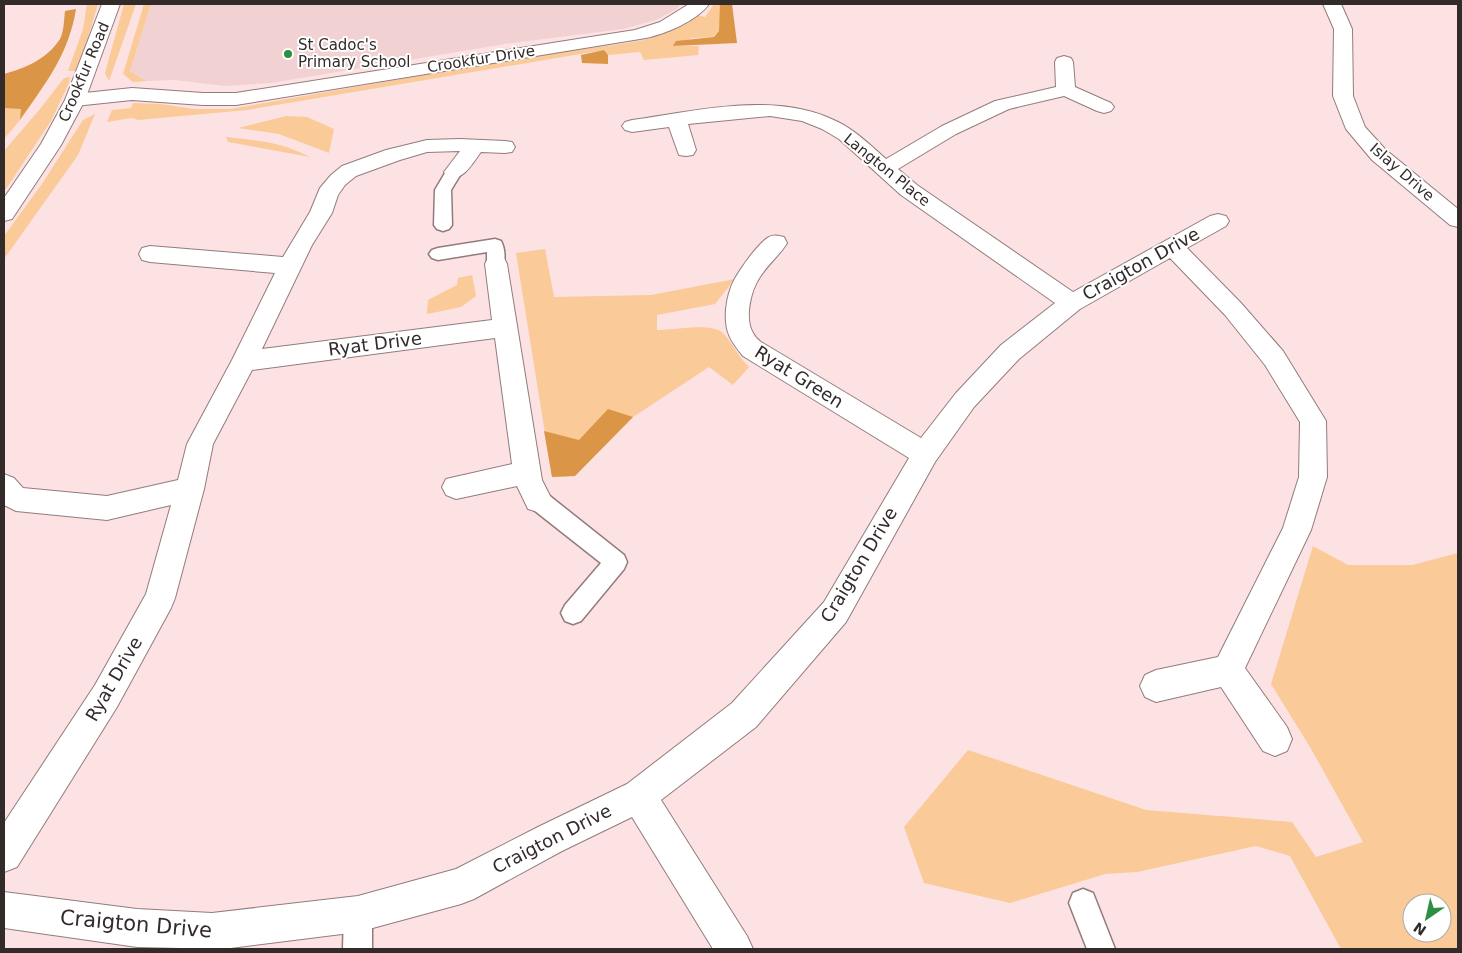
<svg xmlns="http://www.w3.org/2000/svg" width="1462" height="953" font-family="'DejaVu Sans',sans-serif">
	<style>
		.built { fill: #f2d1d2 }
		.green { fill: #faca98; fill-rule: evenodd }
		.forest { fill: #da9646 }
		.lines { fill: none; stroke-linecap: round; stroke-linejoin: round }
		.service-casing { stroke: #937b7d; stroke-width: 3 }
		.minor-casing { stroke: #937b7d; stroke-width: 2 }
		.tertiary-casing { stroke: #937b7d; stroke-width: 2 }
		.service { fill: #fff; fill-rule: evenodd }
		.minor { fill: #fff; fill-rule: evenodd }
		.tertiary { fill: #fff; fill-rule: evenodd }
		.poi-dot { fill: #2e8e41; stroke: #fff; stroke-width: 2 }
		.labels { text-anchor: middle; stroke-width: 4; stroke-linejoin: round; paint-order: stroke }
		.far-poi-label { font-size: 15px; fill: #332a2a; stroke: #fff; text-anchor: start }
		.far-street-label { font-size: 15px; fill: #332a2a; stroke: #fff }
		.street-label { font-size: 18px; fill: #332a2a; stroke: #fff }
		.near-street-label { font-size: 21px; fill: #332a2a; stroke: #fff }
	</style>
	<rect width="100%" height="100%" fill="#fce2e3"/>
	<polygon class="built" points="151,4 680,4 677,9 656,20 623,29 505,44 271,83 225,86 175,80 146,81 130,71"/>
	<g class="green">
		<polygon points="87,4 98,4 87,41 75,71 68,71 83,29"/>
		<polygon points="124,4 136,4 109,81 105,73"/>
		<polygon points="144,4 151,4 130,71 146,81 133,82 123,74"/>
		<polygon points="714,4 722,4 719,31 713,37 692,38 673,46 699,46 698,55 644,60 640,52 608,55 604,50 247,110 138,120 132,118 107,122 112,110 131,108 133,103 160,104 195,109 230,109 542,54 614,45 644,40 668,32 697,15 705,17"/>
		<polygon points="70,77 69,83 51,121 4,192 4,151 40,109 64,78"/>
		<polygon points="4,108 22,108 20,120 4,139"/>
		<polygon points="95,114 78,155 4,259 4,236 42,184 83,120"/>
		<polygon points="286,116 307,117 334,129 329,153 279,134 238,128"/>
		<path d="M 226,137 C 260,141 279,141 310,157 L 228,142 Z"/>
		<path d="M 545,249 L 554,297 L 651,295 L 735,279 L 715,304 L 657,315 L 657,330 C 673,330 712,322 723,333 C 733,343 738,357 749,367 L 733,385 L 709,367 L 633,417 L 575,476 L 552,477 L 516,253 Z"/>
		<polygon points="472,275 476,296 461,307 427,314 428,300 457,285 458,278"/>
		<path d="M 1313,546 L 1348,565 L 1412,565 L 1458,553 L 1458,949 L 1341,949 L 1290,856 L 1256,846 L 1137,872 L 1105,874 L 1010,903 L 924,883 L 904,827 L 968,750 L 1146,810 L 1292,822 L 1316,857 L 1363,842 L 1310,747 L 1271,684 ZM 1412,903 L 1442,903 L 1442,933 L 1412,933 Z"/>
	</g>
	<g class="forest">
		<polygon points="720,4 732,4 737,43 673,46 676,41 714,37 719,31"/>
		<path d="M 76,9 C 69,54 45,84 20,120 L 21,109 L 4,108 L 4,74 C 26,68 47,59 60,39 C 64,32 64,19 65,11 Z"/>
		<polygon points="604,50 608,55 608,64 582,63 581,55"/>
		<polygon points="608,409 633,417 575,476 552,477 544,431 579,440"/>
	</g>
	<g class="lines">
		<g class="service-casing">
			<g id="service">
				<polygon points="454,167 460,168 462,172 451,190 452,225 449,229 443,231 437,229 434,225 435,190 448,168"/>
				<path d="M 495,239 L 501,241 C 505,248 506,261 502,268 L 496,270 L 490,268 L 487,264 L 487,252 L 438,260 L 432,258 L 429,254 L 432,250 L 438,248 Z"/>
				<polygon points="538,491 546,493 624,555 627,562 624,569 581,621 573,624 565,621 561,613 565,605 601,563 530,507 527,500 530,493"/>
				<polygon points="1083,889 1093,893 1115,949 1087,949 1069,903 1073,893"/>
				<polygon points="358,900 368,904 372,914 372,949 343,949 344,914 348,904"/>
			</g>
		</g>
		<g class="minor-casing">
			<g id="minor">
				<path d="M 689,4 L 709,4 C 697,21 665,34 646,38 L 236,105 L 203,105 L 132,100 L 75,106 L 68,104 L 65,100 L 68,96 L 75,94 L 132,88 L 203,93 L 236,93 L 635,30 L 660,22 Z"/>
				<polygon points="1323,4 1341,4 1352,29 1353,96 1365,127 1386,150 1458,209 1458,227 1450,225 1372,160 1346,129 1333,96 1334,29"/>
				<path d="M 1064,56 L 1071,58 L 1073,62 L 1075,87 L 1111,103 L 1114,107 L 1111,111 L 1104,113 L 1097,111 L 1064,96 L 1009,109 L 956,134 L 898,169 L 917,185 L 1073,292 L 1210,216 L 1218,214 L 1226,216 L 1229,221 L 1226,226 L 1187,248 L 1241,303 L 1283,351 L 1326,421 L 1327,477 L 1311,530 L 1245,668 L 1287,727 L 1292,739 L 1287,751 L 1275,756 L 1263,751 L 1221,687 L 1156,702 L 1145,697 L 1140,686 L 1145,675 L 1156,670 L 1218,657 L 1283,528 L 1299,477 L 1300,422 L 1265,365 L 1225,315 L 1170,258 L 1080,309 L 1019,359 L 974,407 L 935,462 L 846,622 L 756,727 L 661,800 L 747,936 L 753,949 L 713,949 L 632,817 L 562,851 L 474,899 L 461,904 L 358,932 L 223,949 L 137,947 L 4,928 L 4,892 L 137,909 L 212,913 L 358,896 L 456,869 L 538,827 L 627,784 L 732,703 L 824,602 L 909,458 L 743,356 C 734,345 727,336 726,322 C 725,310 727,298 731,287 C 735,275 758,243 769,237 C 774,234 779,236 784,237 L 787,243 C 780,255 768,264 760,277 C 751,290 744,318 753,333 C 755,337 758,340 761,342 L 921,438 L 956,393 L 1001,345 L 1055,303 L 901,195 L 839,139 L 822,129 L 802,121 L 770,116 L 688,124 L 696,150 L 693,155 L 686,156 L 679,155 L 669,127 L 632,132 L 625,130 L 622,126 L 625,122 L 632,120 C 696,111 777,90 838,122 C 856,131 870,145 886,159 L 942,126 L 995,101 L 1056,87 L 1055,62 L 1057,58 Z"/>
				<path d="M 460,139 L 505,141 L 512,142 L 515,147 L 512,152 L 505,153 L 481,152 C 471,165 464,181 447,177 L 444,172 L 460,151 L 427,152 L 400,160 L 356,176 L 345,185 L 338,195 L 332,213 L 312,245 L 262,349 L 492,320 L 485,264 L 488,258 L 496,256 L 504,258 L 507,264 L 542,480 L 552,500 L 548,509 L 538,512 L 528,509 L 517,486 L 456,499 L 446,495 L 442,487 L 446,479 L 512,464 L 495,338 L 252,370 L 213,444 L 204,489 L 175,598 L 171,608 L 117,707 L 17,867 L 4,872 L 4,823 L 95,685 L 146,594 L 171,505 L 107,520 L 16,511 L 4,505 L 4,474 L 14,478 L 23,488 L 107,496 L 178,480 L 187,444 L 232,360 L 275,273 L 150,262 L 142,260 L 139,254 L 142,248 L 150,246 L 283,257 L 310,212 L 320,188 L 331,175 L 342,166 L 386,150 L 427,140 Z"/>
			</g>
		</g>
		<g class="tertiary-casing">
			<polygon id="tertiary" points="102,4 120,4 85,100 61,145 12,219 4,221 4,198 41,144 65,100"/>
		</g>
		<use href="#service" class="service"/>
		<use href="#minor" class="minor"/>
		<use href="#tertiary" class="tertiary"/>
	</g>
	<circle class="poi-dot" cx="288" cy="54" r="5"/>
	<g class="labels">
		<g class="far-poi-label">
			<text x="298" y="50">St Cadoc's<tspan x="298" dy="17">Primary School</tspan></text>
		</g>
		<g class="far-street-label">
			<text transform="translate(481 59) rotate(-9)" y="5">Crookfur Drive</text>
			<text transform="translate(84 72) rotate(-67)" y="5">Crookfur Road</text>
			<text transform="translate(887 170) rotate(39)" y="5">Langton Place</text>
			<text transform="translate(1402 172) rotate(41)" y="5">Islay Drive</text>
		</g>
		<g class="street-label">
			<text transform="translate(1141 264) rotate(-29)" y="6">Craigton Drive</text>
			<text transform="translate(375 344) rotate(-7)" y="6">Ryat Drive</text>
			<text transform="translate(799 377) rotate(32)" y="6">Ryat Green</text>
			<text transform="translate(859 565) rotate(-59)" y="6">Craigton Drive</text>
			<text transform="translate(114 679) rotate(-60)" y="6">Ryat Drive</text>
			<text transform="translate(552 839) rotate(-27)" y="6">Craigton Drive</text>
		</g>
		<g class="near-street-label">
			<text transform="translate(136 924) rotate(5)" y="7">Craigton Drive</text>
		</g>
	</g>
	<rect width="1462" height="953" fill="none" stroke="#332a2a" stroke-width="10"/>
	<g transform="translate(1427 918) rotate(214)"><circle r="24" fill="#ffffff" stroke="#adaaaa"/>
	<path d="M0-4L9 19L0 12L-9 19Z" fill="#2e8e41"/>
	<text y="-8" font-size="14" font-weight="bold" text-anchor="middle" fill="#332a2a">N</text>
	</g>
</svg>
